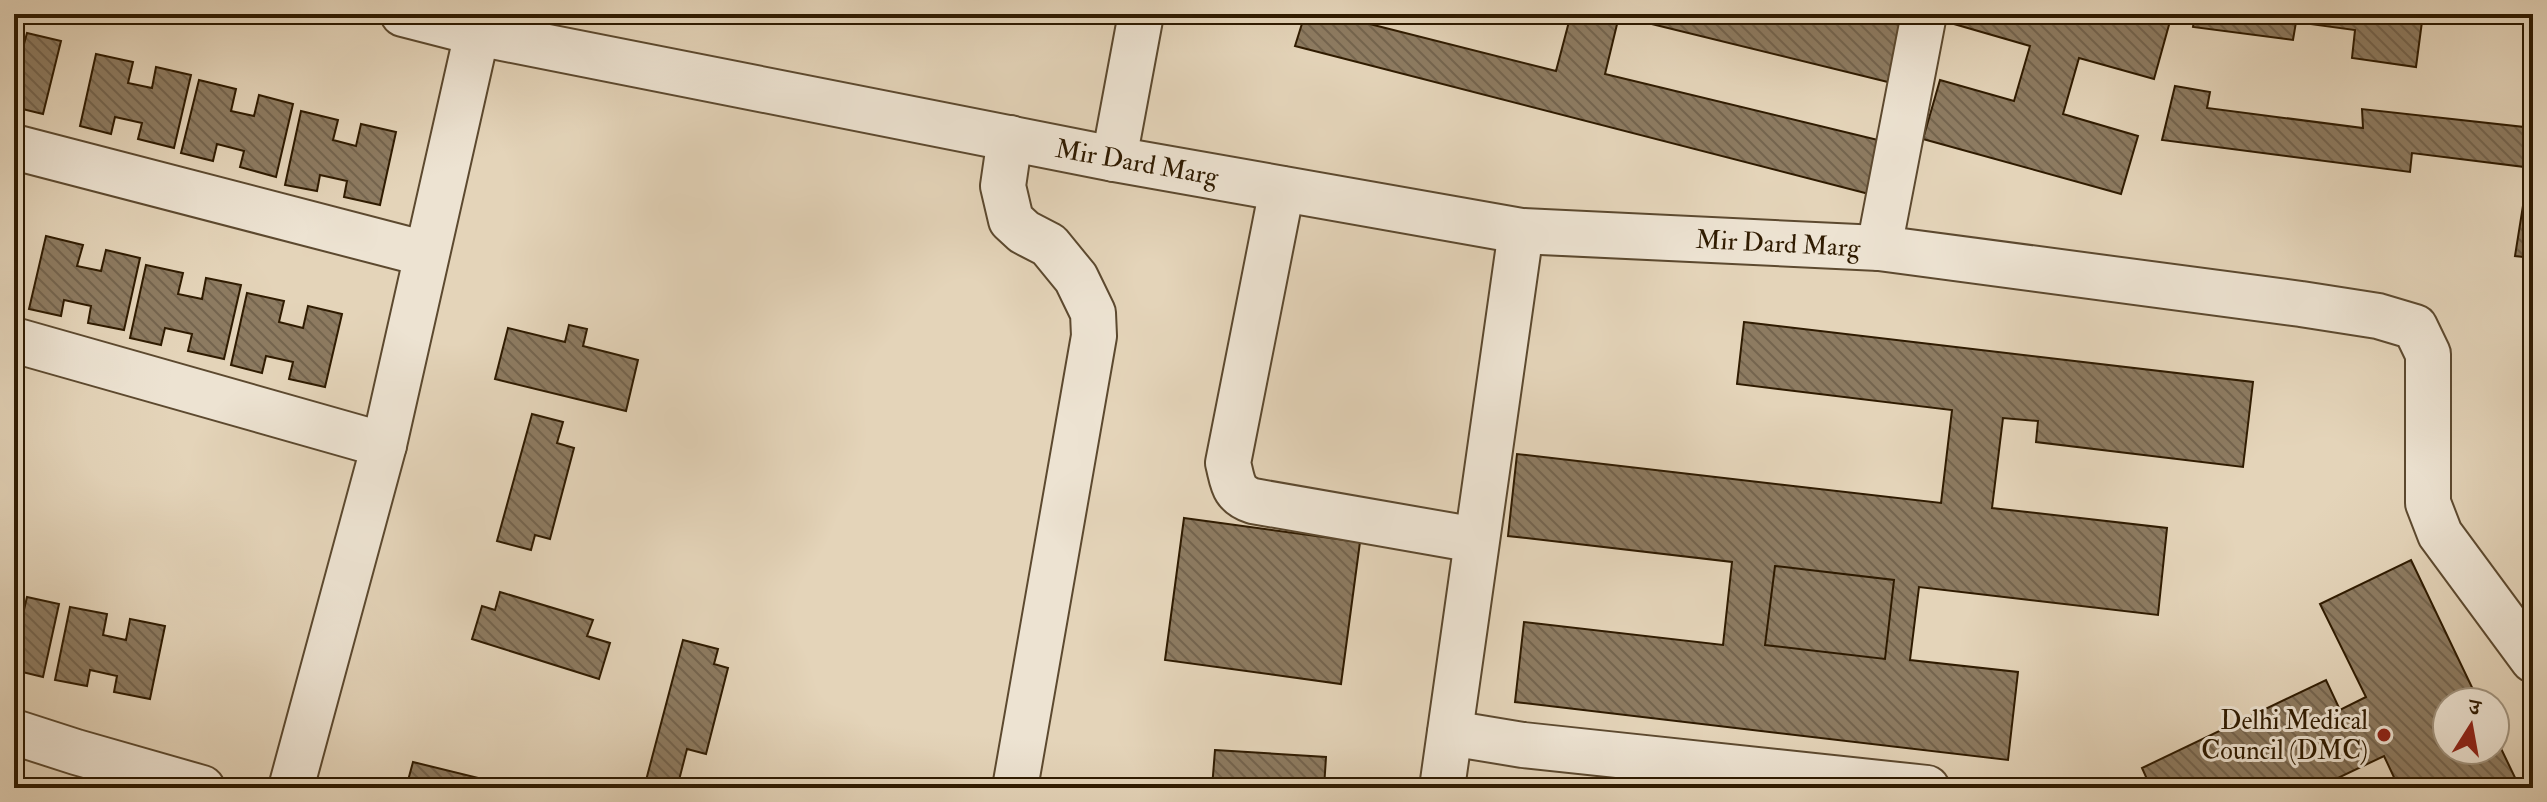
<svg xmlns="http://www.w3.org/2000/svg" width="2547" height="802" font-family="'IM FELL Double Pica','Noto Serif Devanagari',serif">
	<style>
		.building { fill: url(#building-back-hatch); stroke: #2f1b01; stroke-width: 2 }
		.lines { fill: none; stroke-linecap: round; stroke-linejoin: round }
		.minor-casing { stroke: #5c492f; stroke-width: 48 }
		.minor { stroke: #ede3d2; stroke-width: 44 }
		.poi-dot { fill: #8f2418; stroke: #ede3d2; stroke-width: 3 }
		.labels { text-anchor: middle; stroke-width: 6; stroke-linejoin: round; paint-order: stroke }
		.street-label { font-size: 26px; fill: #2f1b01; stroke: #ede3d2 }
		.poi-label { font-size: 26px; fill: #2f1b01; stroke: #ede3d2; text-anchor: end }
	</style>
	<defs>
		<pattern id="building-back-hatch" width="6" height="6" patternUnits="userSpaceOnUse" patternTransform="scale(2)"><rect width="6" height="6" fill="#8d7b61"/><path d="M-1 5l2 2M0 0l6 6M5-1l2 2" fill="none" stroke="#74644e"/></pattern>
	</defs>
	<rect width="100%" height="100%" fill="#e4d4b9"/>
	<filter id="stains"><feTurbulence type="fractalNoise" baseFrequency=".0025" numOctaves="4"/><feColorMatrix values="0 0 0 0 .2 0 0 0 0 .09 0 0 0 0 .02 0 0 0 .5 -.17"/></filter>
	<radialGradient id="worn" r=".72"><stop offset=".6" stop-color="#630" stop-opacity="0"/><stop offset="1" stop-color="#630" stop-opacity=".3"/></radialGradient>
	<g class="building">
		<polygon points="1305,14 1343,14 1342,17 1556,71 1571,14 1817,14 1841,21 1843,14 1910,14 1896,84 1619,16 1605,74 1882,141 1869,194 1295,46"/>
		<polygon points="1949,14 2172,14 2154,79 2079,58 2063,114 2138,136 2121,194 1923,139 1940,80 2014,101 2030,46 1947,22"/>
		<polygon points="2195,14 2423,14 2416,67 2352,58 2355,30 2296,22 2293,40 2193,27"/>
		<polygon points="27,33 61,41 43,114 14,107 14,53 21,55"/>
		<polygon points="96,54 133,62 128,83 152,88 156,67 191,75 174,148 138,139 142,123 115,117 111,134 80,126"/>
		<polygon points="199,80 236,89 231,111 254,116 259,95 293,104 276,177 240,167 244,151 217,144 213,161 181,153"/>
		<polygon points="2175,86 2210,92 2207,108 2363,128 2362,109 2533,128 2533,168 2412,153 2410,172 2162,140"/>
		<polygon points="301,111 338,120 333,140 356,146 361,124 396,132 380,205 344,197 347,181 320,175 317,191 285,185"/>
		<polygon points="2525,193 2533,194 2533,258 2515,256"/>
		<polygon points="46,236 83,245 77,266 101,271 106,250 140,258 124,330 88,323 91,306 64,300 61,316 29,309"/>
		<polygon points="146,265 183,273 178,294 202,299 206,278 241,285 224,359 188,351 192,334 165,328 161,345 130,338"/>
		<polygon points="247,293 284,301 279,322 303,328 308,306 342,314 325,387 289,379 293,362 266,356 262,373 231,365"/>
		<polygon points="1744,322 2253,382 2243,467 2036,442 2038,421 2003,418 1992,508 2167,528 2158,615 1919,587 1910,660 2018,672 2008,760 1515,702 1524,622 1723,645 1732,562 1508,536 1517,454 1941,503 1952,410 1737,384"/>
		<polygon points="569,325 587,329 583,346 638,360 626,411 495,379 508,328 565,342"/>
		<polygon points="532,414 563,422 557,443 574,448 550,539 535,535 531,550 497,541"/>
		<polygon points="1184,518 1360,542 1341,684 1165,660"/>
		<polygon points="2411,560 2479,702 2447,702 2447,750 2495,750 2495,736 2520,788 2399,788 2384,756 2317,788 2151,788 2142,768 2326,680 2340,710 2366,697 2320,604"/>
		<polygon points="1775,566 1894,580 1885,659 1765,645"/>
		<polygon points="500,592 593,620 587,636 610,643 599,679 472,639 482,606 495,610"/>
		<polygon points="27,597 59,604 43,677 14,670 14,612 23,614"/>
		<polygon points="70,607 107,614 103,635 126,640 130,619 165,626 150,699 114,692 117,676 90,670 87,686 55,680"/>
		<polygon points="683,640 718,649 714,664 728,668 706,754 687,749 678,784 694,788 644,788"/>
		<polygon points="1215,750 1326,757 1324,788 1212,788"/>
		<polygon points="413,762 519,788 406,788"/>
	</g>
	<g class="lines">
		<g class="minor-casing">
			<g id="minor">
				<polyline points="403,14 477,33 1114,159 1521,231 1879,248 2301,304 2378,316 2415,327 2428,354 2428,503 2440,534 2533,660"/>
				<polyline points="1010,138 1003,186 1011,220 1024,232 1049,245 1076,278 1093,313 1094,336 1015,788"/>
				<polyline points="14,147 426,254"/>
				<polyline points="1114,159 1141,14"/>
				<path d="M 1282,189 L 1228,463 C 1233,482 1232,494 1253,501 L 1476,540"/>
				<polyline points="1879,248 1924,14"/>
				<polyline points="14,340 384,445"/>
				<polyline points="14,732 76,752 202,788"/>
				<polyline points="1450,733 1523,745 1927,788"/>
				<polyline points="291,788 384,445 477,33"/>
				<polyline points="1442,788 1521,231"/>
			</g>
		</g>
		<use href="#minor" class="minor"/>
	</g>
	<circle class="poi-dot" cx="2384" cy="735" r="8"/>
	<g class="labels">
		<g class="street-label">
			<text transform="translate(1137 162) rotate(10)" y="9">Mir Dard Marg</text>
			<text transform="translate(1778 243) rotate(3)" y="9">Mir Dard Marg</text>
		</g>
		<g class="poi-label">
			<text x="2368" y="729">Delhi Medical<tspan x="2368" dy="30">Council (DMC)</tspan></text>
		</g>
	</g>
	<rect width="2547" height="802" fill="none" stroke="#e4d4b9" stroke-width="48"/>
	<rect x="16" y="16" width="2515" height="770" fill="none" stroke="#2f1b01" stroke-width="4"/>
	<rect x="24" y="24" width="2499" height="754" fill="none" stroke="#2f1b01" stroke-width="2"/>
	<g transform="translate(2471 726) rotate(11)"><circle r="38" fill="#ede3d2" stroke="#a1937e" stroke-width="2"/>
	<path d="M0-6L14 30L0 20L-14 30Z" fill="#8f2418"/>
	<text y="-12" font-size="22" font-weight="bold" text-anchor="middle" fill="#2f1b01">उ</text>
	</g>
	<rect width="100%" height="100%" filter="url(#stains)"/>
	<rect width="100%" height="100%" fill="url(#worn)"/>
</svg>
